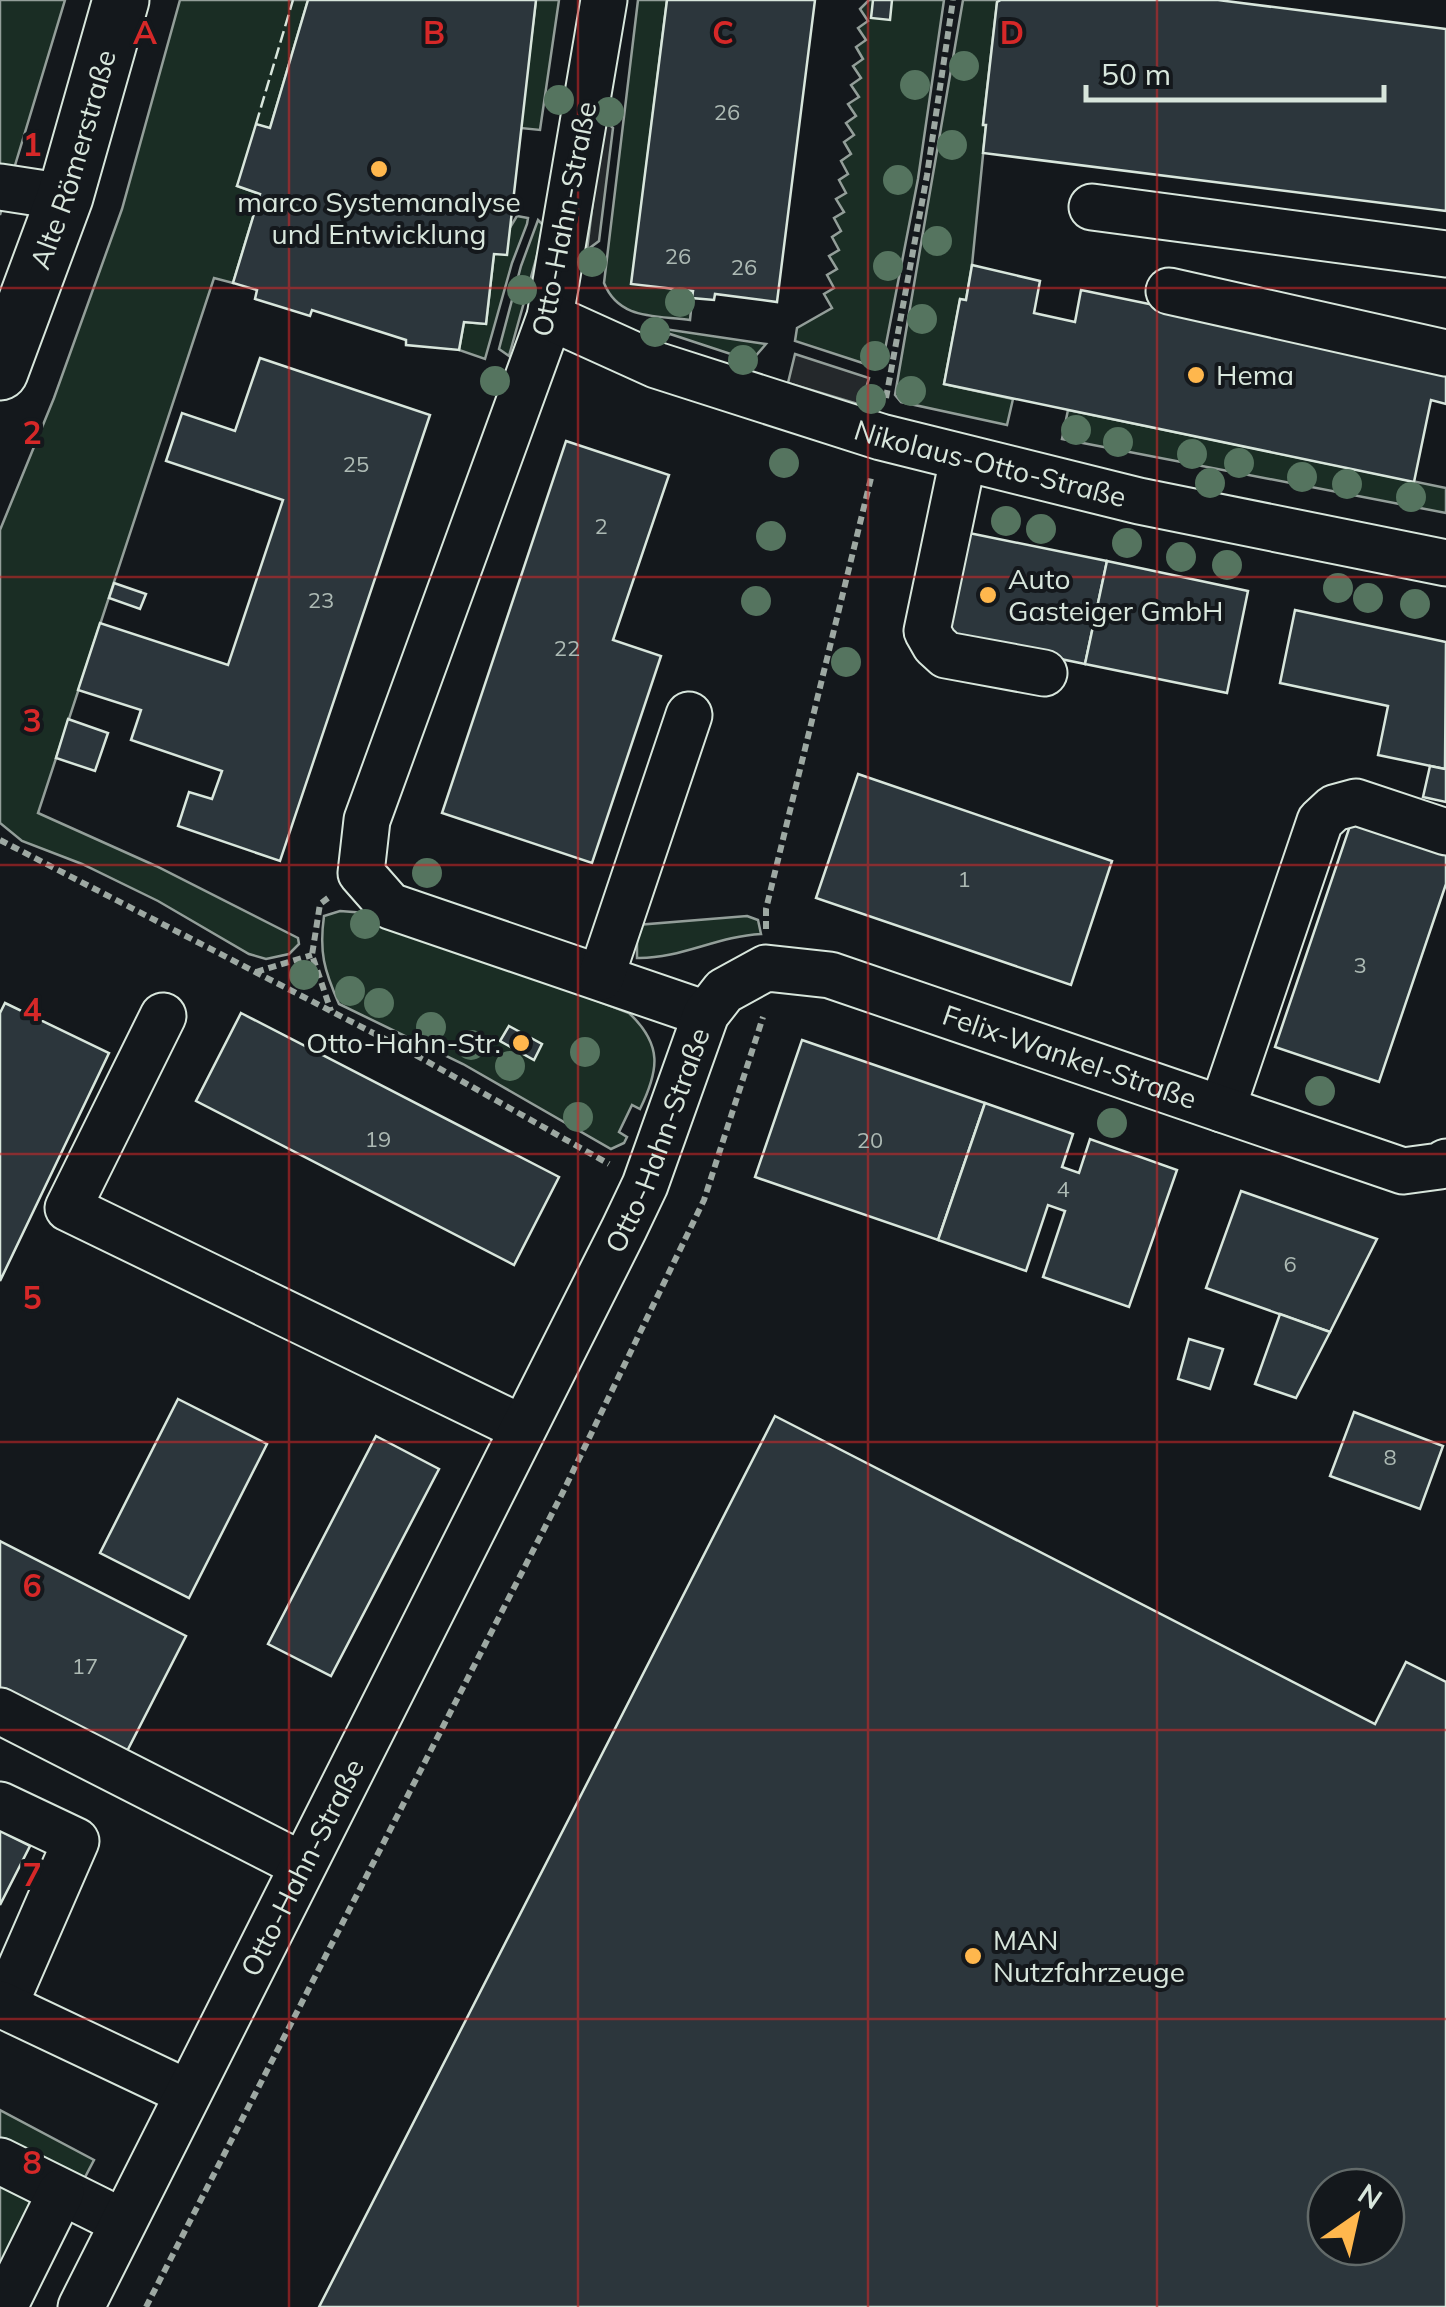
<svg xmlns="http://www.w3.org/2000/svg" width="1446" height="2307" font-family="Mulish,sans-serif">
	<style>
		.green { fill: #1a2d24; stroke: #939e99; stroke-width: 2.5 }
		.parking { fill: #24282b; stroke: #939e99; stroke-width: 2.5 }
		.building { fill: #2c363c; stroke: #d8e6dc; stroke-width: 2.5; fill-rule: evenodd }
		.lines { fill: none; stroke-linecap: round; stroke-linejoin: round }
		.minor-casing { stroke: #d8e6dc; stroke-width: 49 }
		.major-casing { stroke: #d8e6dc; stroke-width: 59 }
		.path { stroke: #9da8a2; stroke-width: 6; stroke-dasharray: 8 5; stroke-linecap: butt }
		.minor { stroke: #14181c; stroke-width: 45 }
		.major { stroke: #14181c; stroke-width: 55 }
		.fence { stroke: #d8e6dc; stroke-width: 2.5; stroke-dasharray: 12 5; stroke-linecap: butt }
		.tree { fill: #55745f }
		.grid { fill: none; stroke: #d62828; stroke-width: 2.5; stroke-opacity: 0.55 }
		.poi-dot { fill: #ffb74d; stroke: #14181c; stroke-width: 4 }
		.labels { text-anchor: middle; stroke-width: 8; stroke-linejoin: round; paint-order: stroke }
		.number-label { font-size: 22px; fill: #adbab4 }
		.street-label { font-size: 28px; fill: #d8e6dc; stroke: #14181c }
		.poi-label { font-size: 28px; fill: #d8e6dc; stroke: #14181c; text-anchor: start }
		.grid-label { font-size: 32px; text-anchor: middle; font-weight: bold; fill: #d62828; stroke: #14181c; stroke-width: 8; stroke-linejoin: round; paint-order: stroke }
	</style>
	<rect width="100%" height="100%" fill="#14181c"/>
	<g class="green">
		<polygon points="0,0 65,0 0,215"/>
		<polygon points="180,0 308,0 270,128 237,186 260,194 233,283 214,278 38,813 156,866 298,938 299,944 289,954 266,959 249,954 158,901 82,864 22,841 0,823 0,530 54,398 122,209"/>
		<polygon points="536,0 559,0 540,130 520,128"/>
		<path d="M 638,0 L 667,0 L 632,283 L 693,291 L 690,320 C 655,315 619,320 604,283 Z"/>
		<polygon points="869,0 944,0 918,179 882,365 878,368 795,341 797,328 832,308 824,294 834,288 827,275 837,269 829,256 839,250 832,237 841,231 834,218 844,212 836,199 846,193 839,180 848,174 841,161 851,154 844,142 854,135 846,123 856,116 848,104 859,97 851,85 861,78 853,66 863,59 856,47 866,40 858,28 868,21 860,9"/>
		<polygon points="963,0 1001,0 997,3 983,124 986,125 972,265 966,300 960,300 944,384 1013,399 1007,425 901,402 895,395"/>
		<polygon points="517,216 528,218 527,224 512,263 485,359 459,350 464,322 486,324 494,254"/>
		<polygon points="538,220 545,227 509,356 499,349 521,266"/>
		<polygon points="644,326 766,344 745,368 733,367 737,356 670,334 660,342 643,334"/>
		<polygon points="1068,410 1446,488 1446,513 1062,439"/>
		<path d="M 340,911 L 366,913 L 629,1013 C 663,1045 659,1070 640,1109 L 632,1105 L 619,1132 L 627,1137 L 624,1143 L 611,1149 L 463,1064 L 339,1004 C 324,970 319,952 324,916 Z"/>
		<path d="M 747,916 L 758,920 L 761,934 C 718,936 680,959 637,958 L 637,925 Z"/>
		<polygon points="0,2110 94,2160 17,2307 0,2307"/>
	</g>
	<g class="parking">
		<polygon points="603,118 613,128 599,241 587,250"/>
		<polygon points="795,354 869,378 861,405 788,383"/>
	</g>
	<g class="building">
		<polygon points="308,0 536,0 507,255 494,254 486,324 464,322 459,350 406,345 406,340 312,310 310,316 255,299 257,290 233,283 260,194 237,186 256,124 270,128"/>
		<polygon points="667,0 815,0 777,302 715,294 714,300 692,298 693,291 631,284"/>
		<polygon points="873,0 892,0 890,20 871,18"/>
		<polygon points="1001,0 1218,0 1446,29 1446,211 983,153 986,125 983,125 997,2"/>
		<polygon points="972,265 1040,281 1034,313 1075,322 1081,290 1446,365 1446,404 1431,400 1414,482 944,384 960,299 966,300"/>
		<polygon points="260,358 430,415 280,861 178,826 189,792 212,799 222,771 131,740 141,710 78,690 100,623 228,665 283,500 166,461 182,413 235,431"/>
		<polygon points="566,441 669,475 613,640 661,656 592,863 442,813"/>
		<polygon points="969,533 1107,561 1085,664 948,636"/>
		<polygon points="1107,561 1248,591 1227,693 1085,664"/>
		<polygon points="114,583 146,594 140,609 109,598"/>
		<polygon points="1295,610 1446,642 1445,769 1378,755 1388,706 1280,683"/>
		<polygon points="68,719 108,733 95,771 56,758"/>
		<polygon points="1446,765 1446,802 1423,797 1430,766 1445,769"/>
		<polygon points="858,774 1112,861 1071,985 816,898"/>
		<polygon points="1356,808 1446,838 1446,884 1379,1082 1275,1047"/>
		<polygon points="5,1003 109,1053 0,1281 0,1013"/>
		<polygon points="241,1013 559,1177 514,1265 196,1101"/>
		<polygon points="509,1026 542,1044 534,1060 500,1041"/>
		<polygon points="802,1040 985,1103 938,1240 755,1177"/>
		<polygon points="985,1103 1073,1134 1062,1167 1079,1173 1090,1139 1177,1170 1129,1307 1043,1277 1065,1211 1048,1205 1026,1271 938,1240"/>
		<polygon points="1241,1191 1377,1239 1330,1332 1206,1288"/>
		<polygon points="1280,1314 1330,1332 1296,1398 1255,1384"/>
		<polygon points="1189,1339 1223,1349 1210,1389 1178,1379"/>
		<polygon points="178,1399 267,1444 189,1598 100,1553"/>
		<polygon points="1354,1412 1443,1446 1420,1509 1330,1476"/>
		<path d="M 775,1416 L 1375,1724 L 1406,1662 L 1446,1682 L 1446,2307 L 319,2307 ZM 1326,2187 L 1386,2187 L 1386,2247 L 1326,2247 Z"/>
		<polygon points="376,1436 439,1469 331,1676 268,1644"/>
		<polygon points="0,1541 186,1636 123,1759 0,1696"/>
		<polygon points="0,1831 30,1846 0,1905"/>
	</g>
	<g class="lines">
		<g class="minor-casing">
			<g id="minor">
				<polyline points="604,0 550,317 367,820 361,873 390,906 706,1014"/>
				<polyline points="0,187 65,197"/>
				<polyline points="1092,207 1446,254"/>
				<polyline points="1169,291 1446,353"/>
				<path id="s1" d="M 550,317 L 656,365 L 881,437 L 1139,501 L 1446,563"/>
				<polyline points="963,459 927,631 935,645 946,655 1044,673"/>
				<polyline points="601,977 689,715"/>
				<polyline points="163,1016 68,1208 522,1428"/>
				<polyline points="1222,1109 1320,821 1334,808 1356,802 1446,832"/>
				<polyline points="0,1711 302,1865"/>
				<polyline points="0,1805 76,1841 4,2006"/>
				<polyline points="0,2004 188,2093"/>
				<polyline points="0,2161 123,2222"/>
				<polyline points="4,2307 61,2192"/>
				<path id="s2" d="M 81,2307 L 624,1229 L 645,1185 L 706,1014 L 724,991 L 766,968 L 830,975 L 1403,1171 L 1440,1166 L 1446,1162"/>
			</g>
		</g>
		<g class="major-casing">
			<g id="major">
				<path id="s3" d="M 0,372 L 65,197 L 121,0"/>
			</g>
		</g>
		<g class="path">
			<polyline points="886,398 927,175 953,0"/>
			<polyline points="0,840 412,1053 609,1164"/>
			<polyline points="328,898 320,904 312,955 331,1011"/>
			<polyline points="766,929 766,909 872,474"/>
			<polyline points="256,972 312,955"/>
			<polyline points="146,2307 562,1494 704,1200 763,1017"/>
		</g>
		<use href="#minor" class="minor"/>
		<use href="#major" class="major"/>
		<polyline class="fence" points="256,124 293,0"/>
	</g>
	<g class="tree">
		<circle cx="964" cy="66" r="15"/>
		<circle cx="915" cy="85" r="15"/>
		<circle cx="559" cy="100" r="15"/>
		<circle cx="609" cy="112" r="15"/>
		<circle cx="952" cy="145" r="15"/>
		<circle cx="898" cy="180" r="15"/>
		<circle cx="937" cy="241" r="15"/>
		<circle cx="592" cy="262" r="15"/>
		<circle cx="888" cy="266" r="15"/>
		<circle cx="522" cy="290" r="15"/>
		<circle cx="680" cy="302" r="15"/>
		<circle cx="922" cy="319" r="15"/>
		<circle cx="655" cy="332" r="15"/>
		<circle cx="875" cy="356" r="15"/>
		<circle cx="743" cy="360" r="15"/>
		<circle cx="495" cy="381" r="15"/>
		<circle cx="911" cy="391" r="15"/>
		<circle cx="871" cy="399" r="15"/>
		<circle cx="1076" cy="430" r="15"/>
		<circle cx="1118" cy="442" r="15"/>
		<circle cx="1192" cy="454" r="15"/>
		<circle cx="784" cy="463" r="15"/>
		<circle cx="1239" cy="463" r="15"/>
		<circle cx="1302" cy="477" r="15"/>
		<circle cx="1210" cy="483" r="15"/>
		<circle cx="1347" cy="484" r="15"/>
		<circle cx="1411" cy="497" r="15"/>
		<circle cx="1006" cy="521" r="15"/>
		<circle cx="1041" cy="529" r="15"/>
		<circle cx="771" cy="536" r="15"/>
		<circle cx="1127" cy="543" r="15"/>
		<circle cx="1181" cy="557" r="15"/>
		<circle cx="1227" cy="565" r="15"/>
		<circle cx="1338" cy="588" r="15"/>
		<circle cx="1368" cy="598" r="15"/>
		<circle cx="756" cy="601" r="15"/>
		<circle cx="1415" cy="604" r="15"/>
		<circle cx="846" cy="662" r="15"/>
		<circle cx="427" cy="873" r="15"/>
		<circle cx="365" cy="924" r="15"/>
		<circle cx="304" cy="975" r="15"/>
		<circle cx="350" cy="991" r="15"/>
		<circle cx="379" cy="1003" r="15"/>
		<circle cx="431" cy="1027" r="15"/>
		<circle cx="471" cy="1045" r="15"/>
		<circle cx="585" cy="1052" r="15"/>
		<circle cx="510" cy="1066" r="15"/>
		<circle cx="1320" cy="1091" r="15"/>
		<circle cx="578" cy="1117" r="15"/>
		<circle cx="1112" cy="1123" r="15"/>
	</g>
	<path class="grid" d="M 289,0 L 289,2307M 578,0 L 578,2307M 868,0 L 868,2307M 1157,0 L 1157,2307M 0,288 L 1446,288M 0,577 L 1446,577M 0,865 L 1446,865M 0,1154 L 1446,1154M 0,1442 L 1446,1442M 0,1730 L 1446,1730M 0,2019 L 1446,2019"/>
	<g class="poi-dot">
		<circle cx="379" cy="169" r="10"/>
		<circle cx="1196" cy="375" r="10"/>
		<circle cx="988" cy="595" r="10"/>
		<circle cx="521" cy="1043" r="10"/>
		<circle cx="973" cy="1956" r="10"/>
	</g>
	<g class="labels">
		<g class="number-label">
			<text x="727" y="120">26</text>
			<text x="678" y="264">26</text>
			<text x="744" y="275">26</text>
			<text x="356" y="472">25</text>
			<text x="601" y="534">2</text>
			<text x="321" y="608">23</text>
			<text x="567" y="656">22</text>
			<text x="964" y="887">1</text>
			<text x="1360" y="973">3</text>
			<text x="378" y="1147">19</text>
			<text x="870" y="1148">20</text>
			<text x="1063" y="1197">4</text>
			<text x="1290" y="1272">6</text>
			<text x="1390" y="1465">8</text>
			<text x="85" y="1674">17</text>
		</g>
		<g class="street-label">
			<text dy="10" stroke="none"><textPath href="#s3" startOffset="225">Alte Römerstraße</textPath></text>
			<text transform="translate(564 219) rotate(-79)" y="10">Otto-Hahn-Straße</text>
			<text dy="10" stroke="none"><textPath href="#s1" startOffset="465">Nikolaus-Otto-Straße</textPath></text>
			<text dy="10" stroke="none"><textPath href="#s2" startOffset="1832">Felix-Wankel-Straße</textPath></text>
			<text dy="10" stroke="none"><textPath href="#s2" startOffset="1302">Otto-Hahn-Straße</textPath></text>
			<text dy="10" stroke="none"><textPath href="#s2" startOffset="492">Otto-Hahn-Straße</textPath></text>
		</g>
		<g class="poi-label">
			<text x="379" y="212" text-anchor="middle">marco Systemanalyse<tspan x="379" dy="32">und Entwicklung</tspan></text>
			<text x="1216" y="385">Hema</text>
			<text x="1008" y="589">Auto<tspan x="1008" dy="32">Gasteiger GmbH</tspan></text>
			<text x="501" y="1053" text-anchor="end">Otto-Hahn-Str.</text>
			<text x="993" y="1950">MAN<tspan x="993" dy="32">Nutzfahrzeuge</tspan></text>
		</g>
	</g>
	<g class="grid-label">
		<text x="145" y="44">A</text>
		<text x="434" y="44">B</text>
		<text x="723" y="44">C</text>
		<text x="1012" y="44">D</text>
		<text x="32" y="156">1</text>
		<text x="32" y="444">2</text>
		<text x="32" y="732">3</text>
		<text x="32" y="1021">4</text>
		<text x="32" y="1309">5</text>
		<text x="32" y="1597">6</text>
		<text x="32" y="1886">7</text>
		<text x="32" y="2174">8</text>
	</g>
	<g transform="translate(1356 2217) rotate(34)"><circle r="48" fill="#14181c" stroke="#626a69" stroke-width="2.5"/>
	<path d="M0-8L18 38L0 25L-18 38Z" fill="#ffb74d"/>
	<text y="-15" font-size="28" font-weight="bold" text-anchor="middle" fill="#d8e6dc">N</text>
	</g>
	<path d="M1086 85v15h298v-15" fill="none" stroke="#d8e6dc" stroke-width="5"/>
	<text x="1101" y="85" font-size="30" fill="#d8e6dc" stroke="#14181c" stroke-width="8" paint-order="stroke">50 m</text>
</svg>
